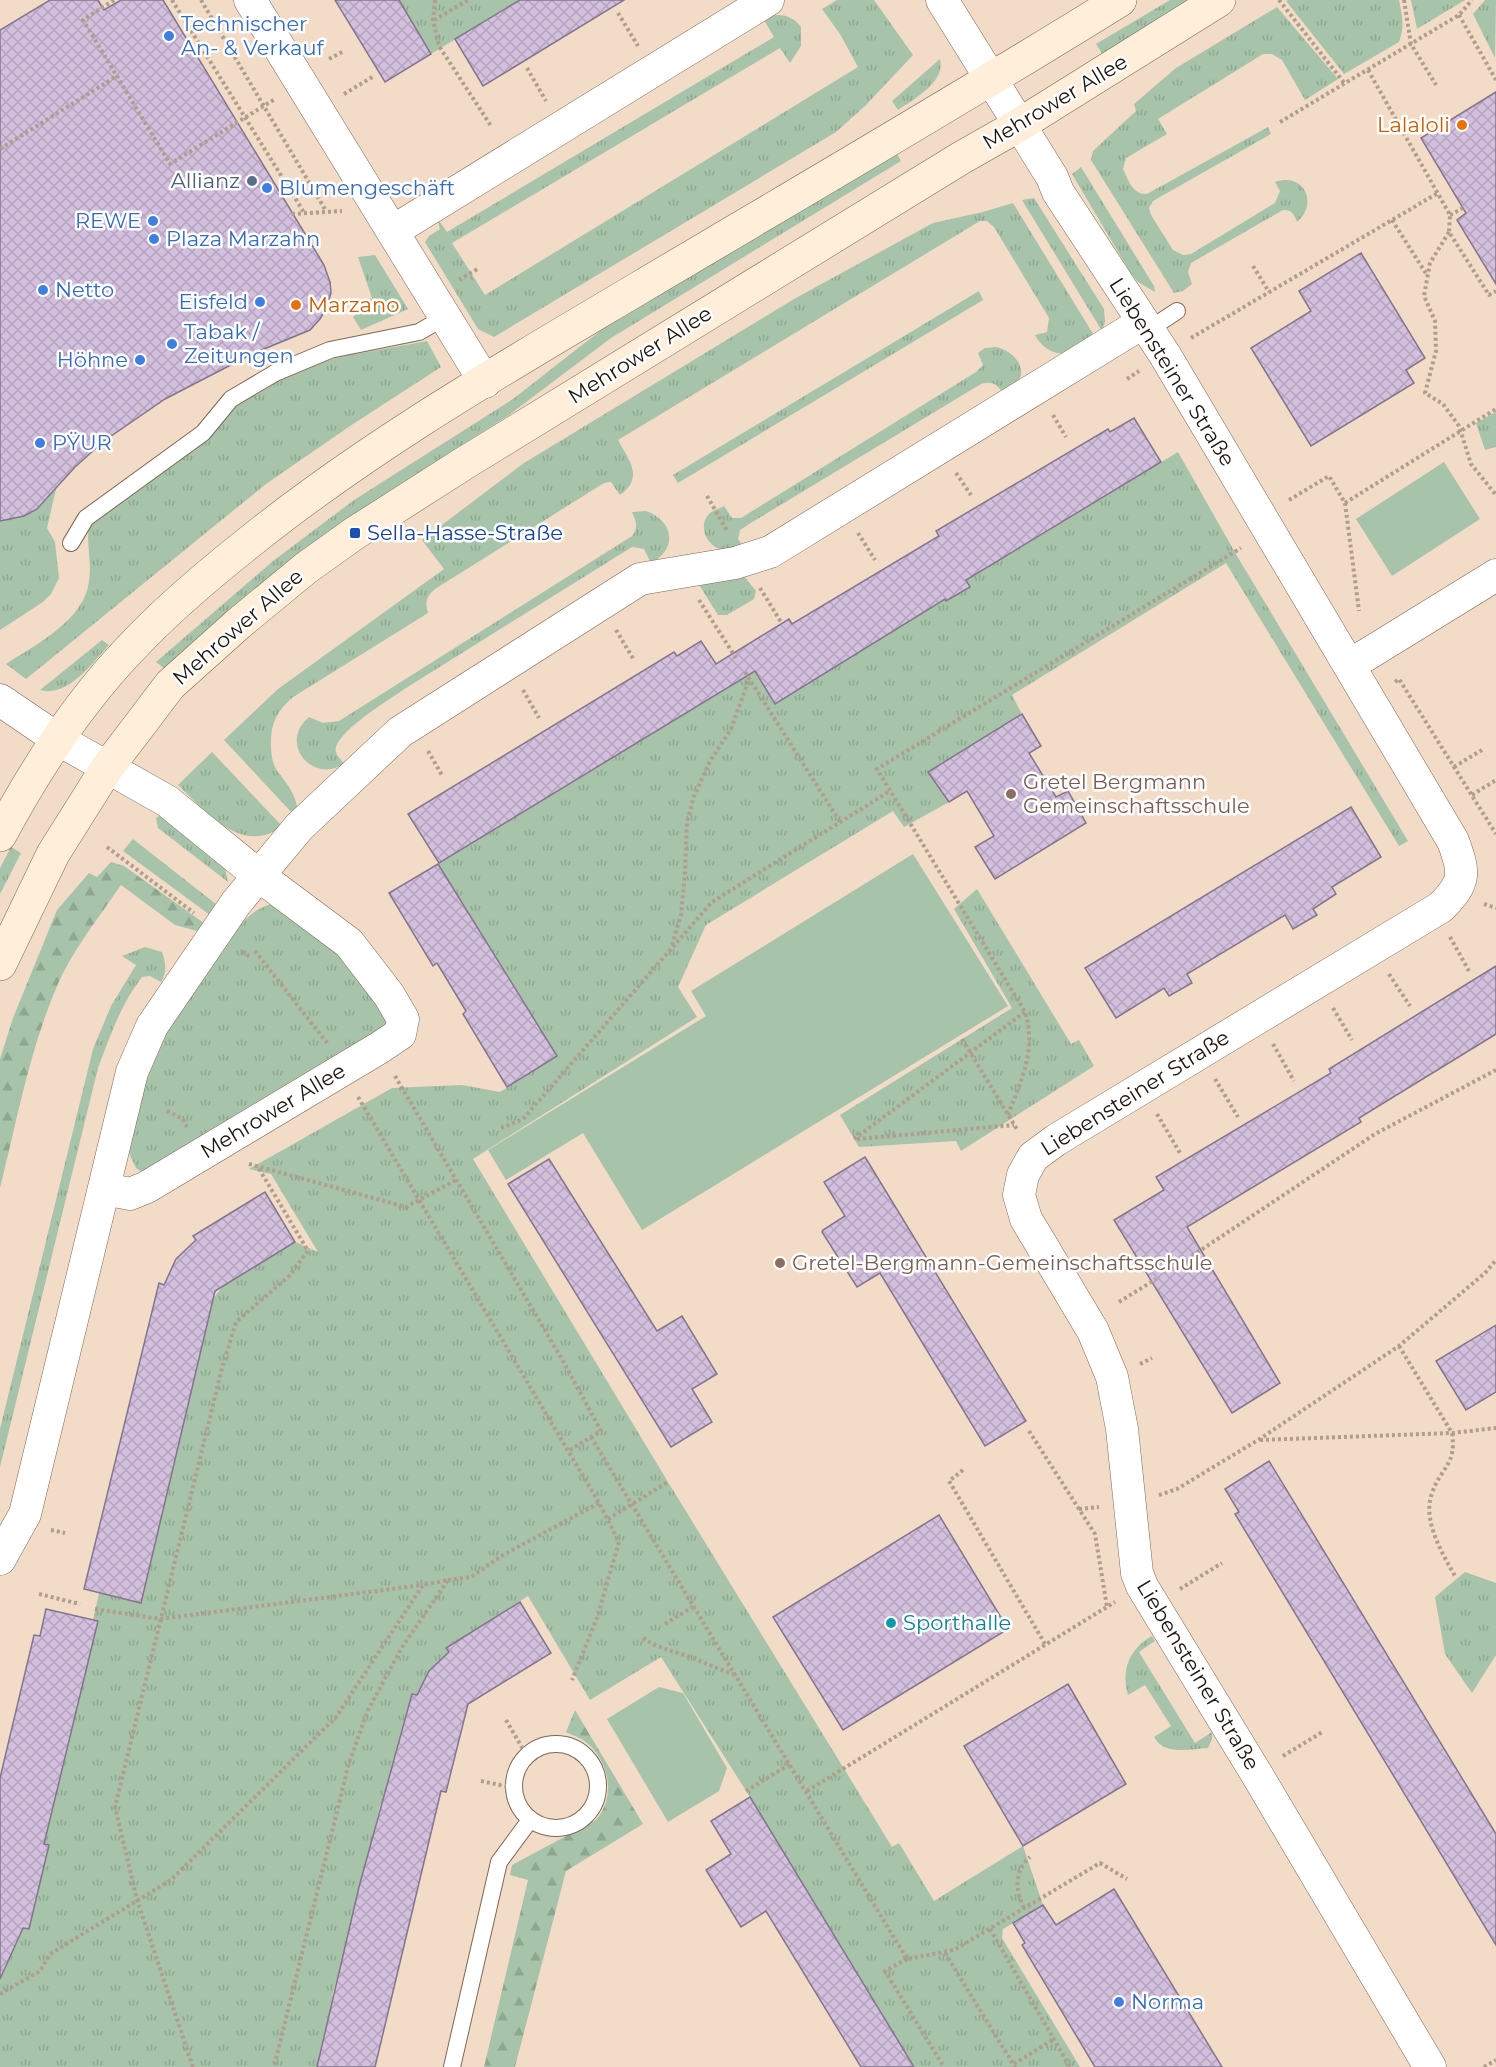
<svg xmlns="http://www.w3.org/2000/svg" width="1496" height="2067" font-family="Montserrat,sans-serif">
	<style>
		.grass { fill: url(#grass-tufts) }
		.forest { fill: url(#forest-firs) }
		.garden { fill: #a7c3aa }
		.building { fill: url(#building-cross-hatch); stroke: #83758b; stroke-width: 1.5 }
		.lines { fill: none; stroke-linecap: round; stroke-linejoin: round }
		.service-casing { stroke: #7c6855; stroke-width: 18 }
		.minor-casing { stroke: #7c6855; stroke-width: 33 }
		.secondary-casing { stroke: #7c6855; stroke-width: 34 }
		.path { stroke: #af9e8d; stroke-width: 4; stroke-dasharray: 3 3; stroke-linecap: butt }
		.service { stroke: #fff; stroke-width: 16 }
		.minor { stroke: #fff; stroke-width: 32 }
		.secondary { stroke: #ffeeda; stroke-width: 33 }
		.shop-dot { fill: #3f7fe0; stroke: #fff; stroke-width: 2 }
		.food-dot { fill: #e8710a; stroke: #fff; stroke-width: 2 }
		.service-dot { fill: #5c6f8a; stroke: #fff; stroke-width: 2 }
		.transit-dot { fill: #1a4fb4; stroke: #fff; stroke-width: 2 }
		.education-dot { fill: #8d6e63; stroke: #fff; stroke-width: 2 }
		.culture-dot { fill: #0f9aa8; stroke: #fff; stroke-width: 2 }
		.labels { text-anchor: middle; stroke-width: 5; stroke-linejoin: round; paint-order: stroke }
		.shop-label { font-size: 21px; fill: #366cbe; stroke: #fff; text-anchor: start }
		.street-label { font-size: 21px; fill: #1c150d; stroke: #fff }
		.food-label { font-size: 21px; fill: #c56008; stroke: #fff; text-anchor: end }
		.service-label { font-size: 21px; fill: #4e5e75; stroke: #fff; text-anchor: end }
		.transit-label { font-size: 21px; fill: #164399; stroke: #fff; text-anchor: start }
		.education-label { font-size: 21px; fill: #785e54; stroke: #fff; text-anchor: start }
		.culture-label { font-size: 21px; fill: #0d838f; stroke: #fff; text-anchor: start }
	</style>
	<defs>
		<pattern id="grass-tufts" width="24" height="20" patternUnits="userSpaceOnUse" patternTransform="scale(1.5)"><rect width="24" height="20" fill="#a7c3aa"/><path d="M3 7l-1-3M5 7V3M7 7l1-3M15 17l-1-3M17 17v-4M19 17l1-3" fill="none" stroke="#8fa791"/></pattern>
		<pattern id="forest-firs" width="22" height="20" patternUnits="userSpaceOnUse" patternTransform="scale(1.5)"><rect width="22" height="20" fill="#a7c3aa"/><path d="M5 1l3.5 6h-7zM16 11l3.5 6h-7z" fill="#8fa791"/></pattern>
		<pattern id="building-cross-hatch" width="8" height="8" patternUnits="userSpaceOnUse" patternTransform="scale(1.5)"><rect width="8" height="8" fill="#d3bfde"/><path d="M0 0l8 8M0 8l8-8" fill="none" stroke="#b5a3bd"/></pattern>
	</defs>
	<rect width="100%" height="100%" fill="#f2dcc7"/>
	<g class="grass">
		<polygon points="399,0 520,0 431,54"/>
		<path d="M 837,0 L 874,0 L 913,55 L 866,105 L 836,132 L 494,337 L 478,329 L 425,242 L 429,236 L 440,229 L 437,218 L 447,232 L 774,37 L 764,20 C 777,11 792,15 801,27 L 801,46 L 790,63 L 780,48 L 452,243 L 485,295 L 858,67 L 840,34 L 822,9 Z"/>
		<polygon points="1170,0 1195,0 1103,55 1096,44"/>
		<path d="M 1288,0 L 1399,0 C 1402,15 1405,27 1399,42 L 1344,74 L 1286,1 Z"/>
		<polygon points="1411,0 1465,0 1417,29"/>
		<polygon points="1485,0 1496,0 1495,58 1473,14"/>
		<path d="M 1277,7 L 1338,79 L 1305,100 L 1282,60 L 1272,54 L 1263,54 L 1158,119 L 1167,134 L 1126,158 L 1123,169 C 1129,181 1132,194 1147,194 L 1268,127 L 1271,134 L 1153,201 L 1149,208 L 1151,215 L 1173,250 L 1183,255 L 1191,254 L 1275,203 L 1280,191 L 1275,182 C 1304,172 1319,203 1297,222 C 1295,215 1291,209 1283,210 L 1191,263 L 1188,272 L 1192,284 L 1183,291 L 1174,293 L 1091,160 L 1093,151 L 1136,111 L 1134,104 L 1176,68 Z"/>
		<path d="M 940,59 C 946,82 914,99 898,110 L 892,101 Z"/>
		<polygon points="896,152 901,161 611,338 509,415 391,490 340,525 166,670 156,662 273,561 354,500 513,399 600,331"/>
		<polygon points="1081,167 1154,286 1155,292 1138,282 1130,272 1072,174"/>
		<polygon points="1034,198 1104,309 1105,322 1102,331 1022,200"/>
		<path d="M 1013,203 L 1095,337 C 1087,341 1077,350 1069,353 C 1054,356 1041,347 1035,335 L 1047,332 L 1049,318 L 994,227 L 987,221 L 980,221 L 618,440 C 628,459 645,477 620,495 L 611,482 L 604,483 L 435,589 C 426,597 425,602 428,613 L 293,697 C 277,711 270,724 271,746 C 271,753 272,762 276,769 C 287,785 294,790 298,810 L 294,815 L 224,740 L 278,689 L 444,569 L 422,540 L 524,463 L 794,299 L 933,223 L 983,212 Z"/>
		<polygon points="375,255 408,309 361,330 353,317 372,298 358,257"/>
		<polygon points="979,291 983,300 678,483 673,475"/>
		<path d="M 427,341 L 441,367 L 350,426 L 266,484 L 26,679 L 6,664 C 35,645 85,620 89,581 C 92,562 86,544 89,525 L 230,409 L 273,383 L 314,364 L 345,356 Z"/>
		<path d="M 996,347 C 1013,350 1031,370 1015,385 C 1011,388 1006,390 1002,392 C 997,384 991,381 981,384 L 749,524 L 740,530 L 738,539 L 743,546 C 737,547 729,551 723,550 C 706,547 697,525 710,513 C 714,510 720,508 724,506 L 732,518 L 741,518 L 976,372 L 983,365 L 978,353 L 985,348 Z"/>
		<polygon points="1496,412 1496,447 1485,450 1476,423"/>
		<polygon points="1178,452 1237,556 1408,841 1399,846 1226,563 1012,695 1022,714 929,771 949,802 904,827 893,811 706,925 678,987 697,1017 473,1159 668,1482 892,1847 899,1843 934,1901 1023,1846 1043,1905 1003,1929 1002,1938 1080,2067 913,2067 750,1797 661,1657 590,1700 528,1596 447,1648 449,1652 429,1671 417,1695 412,1694 390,1777 385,1805 380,1805 348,1942 332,1996 338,1998 327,2025 317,2067 0,2067 0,1964 12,1953 23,1928 29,1928 49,1846 44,1844 99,1593 141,1602 213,1299 222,1287 295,1242 318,1252 271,1174 249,1169 392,1088 462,1085 500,1092 557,1056 483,936 463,915 468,911 438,864 584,775 603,756 607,761 729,687 753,668 775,703 942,593 946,600 966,580 1016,550 1014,545 1037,531 1040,536"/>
		<path d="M 57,485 L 47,528 L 55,542 L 59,578 L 51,594 L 43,602 L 0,630 L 0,519 C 30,520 39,506 57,485 Z"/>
		<path d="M 646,511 C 674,521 678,549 651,563 L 644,549 L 632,547 L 406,688 C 390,699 342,728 336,747 C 334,753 340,759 344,763 C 317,785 276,746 309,717 L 323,723 L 339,721 L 632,536 C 639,527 636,522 632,512 Z"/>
		<polygon points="744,576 756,591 754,599 727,615 718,615 698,583"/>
		<path d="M 102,640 L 109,645 C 92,663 68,698 40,690 Z"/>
		<path d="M 212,752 L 282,826 C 243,857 205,811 178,785 Z"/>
		<polygon points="159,816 163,817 225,868 228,882 158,828 156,818"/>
		<polygon points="133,839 221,908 214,918 123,851"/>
		<polygon points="11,847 21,853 0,894 0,868"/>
		<polygon points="977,889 1071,1044 1079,1040 1094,1066 961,1151 956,1141 859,1147 840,1115 1012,1008 954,909"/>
		<path d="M 278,902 L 325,931 L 390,1019 L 384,1029 L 142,1172 L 136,1168 L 129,1153 C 136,1115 146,1074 163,1039 C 178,1007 199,979 221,951 C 239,927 246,910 278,902 Z"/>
		<path d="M 145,947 L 162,952 C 166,963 167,972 161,982 L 150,976 L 142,977 C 121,1004 110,1036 98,1068 L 0,1467 L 0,1429 L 93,1049 L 111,1006 L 136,965 L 122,956 Z"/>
		<polygon points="1465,1572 1496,1583 1496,1655 1472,1693 1445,1654 1435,1597"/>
		<path d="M 1152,1636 L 1155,1641 L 1139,1652 L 1195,1743 L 1212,1732 L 1212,1739 L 1208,1748 C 1191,1749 1164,1756 1154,1737 L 1171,1726 L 1145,1685 L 1128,1695 C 1121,1670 1129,1649 1152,1636 Z"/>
	</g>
	<g class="forest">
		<path d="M 111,862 L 124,866 L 208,926 L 197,931 L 175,925 L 121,885 C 101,914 79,942 63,973 C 31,1041 18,1116 0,1188 L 0,1059 L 13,1018 L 57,910 L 89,873 L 97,877 Z"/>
		<path d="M 575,1710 L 643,1824 L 566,1871 L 515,2067 L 484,2067 L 528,1880 L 510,1875 L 512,1865 L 596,1820 C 617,1796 609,1758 583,1740 C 579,1737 571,1735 566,1732 Z"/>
	</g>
	<g class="garden">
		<polygon points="1444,462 1480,519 1392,576 1356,519"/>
		<polygon points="913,854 1008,1006 642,1230 583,1133 506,1180 488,1150 706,1016 691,991"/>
		<polygon points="659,1687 683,1693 727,1768 719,1791 668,1822 607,1719"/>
	</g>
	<g class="building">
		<polygon points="50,0 98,0 104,10 121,0 163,0 324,265 330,282 331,293 326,309 320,319 310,330 252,354 165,399 104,441 75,467 37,509 24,516 0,521 0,30"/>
		<polygon points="335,0 399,0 431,54 385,82"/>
		<polygon points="520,0 624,0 483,86 455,39"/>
		<polygon points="1496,92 1496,284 1457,220 1466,213 1421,138"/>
		<polygon points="1361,253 1425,358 1406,370 1414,383 1311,446 1251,348 1311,311 1299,291"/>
		<polygon points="1134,418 1161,462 966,580 970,587 946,601 945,599 775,704 755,671 439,863 408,814 674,652 677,656 701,641 716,664 789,619 792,624 939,536 936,531 1108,429 1110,432"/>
		<polygon points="1022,714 1041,746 1029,753 1056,797 1068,791 1086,823 995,879 975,847 994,836 967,791 949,802 928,772"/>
		<polygon points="1351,807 1381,857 1332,887 1336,894 1313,909 1317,915 1293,929 1285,915 1187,974 1192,983 1169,996 1164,988 1116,1018 1085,968"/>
		<polygon points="438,864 557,1056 507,1087 463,1014 466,1011 437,963 433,966 389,893"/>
		<polygon points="1496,966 1496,1034 1359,1118 1361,1122 1187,1227 1280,1383 1232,1413 1114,1220 1164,1190 1156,1177 1331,1073 1329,1069"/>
		<polygon points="865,1157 1026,1421 985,1446 880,1273 857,1287 822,1232 823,1230 845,1216 824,1182"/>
		<polygon points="549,1159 657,1331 682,1316 717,1374 692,1389 712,1422 671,1447 508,1184"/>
		<polygon points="265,1192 295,1242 215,1291 141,1603 84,1589 159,1283 164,1285 176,1259 196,1240 193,1236"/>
		<polygon points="1496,1325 1496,1392 1466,1410 1436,1361"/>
		<polygon points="1269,1461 1496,1834 1496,1945 1235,1514 1239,1512 1225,1489"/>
		<polygon points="939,1515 1008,1629 843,1730 773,1617"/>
		<polygon points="520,1602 551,1653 468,1704 446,1792 441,1791 375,2067 317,2067 359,1887 412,1694 417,1695 429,1671 449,1652 446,1648"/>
		<polygon points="46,1609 98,1621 44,1844 49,1845 29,1929 23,1928 0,1979 0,1778 34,1635 40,1636"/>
		<polygon points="1068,1684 1126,1784 1023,1846 964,1746"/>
		<polygon points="750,1797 914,2067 861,2067 766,1911 741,1927 706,1870 731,1854 711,1821"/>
		<polygon points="1114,1889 1222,2067 1095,2067 1022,1945 1025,1943 1013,1923 1043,1905 1056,1925"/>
	</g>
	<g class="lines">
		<g class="service-casing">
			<g id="service">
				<polyline points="1148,330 1177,311"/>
				<polyline points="71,543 86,518 203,433 231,399 275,373 330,350 419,332 445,317"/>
				<circle cx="556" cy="1786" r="42"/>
				<polyline points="452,2067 499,1862 530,1820"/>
			</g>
		</g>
		<g class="minor-casing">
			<g id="minor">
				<polyline points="250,0 485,382"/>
				<path d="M 942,0 L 1052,177 L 1058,192 L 1165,355 L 1453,841 C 1465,873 1466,882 1441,907 L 1056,1140 L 1033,1157 L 1023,1175 L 1019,1195 L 1026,1219 L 1093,1331 L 1112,1377 L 1122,1429 L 1137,1573 L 1142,1586 L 1256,1773 L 1430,2067"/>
				<polyline points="393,231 768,0"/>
				<polyline points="1350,665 1496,575"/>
				<polyline points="0,700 59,740 167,801 258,875 349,943 389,995 403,1019 400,1034 379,1048 147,1187 130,1194 105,1189"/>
				<polyline points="0,1559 25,1514 132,1072 152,1026 236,903 299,827 400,732 640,579 735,563 770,552 1142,323"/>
			</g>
		</g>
		<g class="secondary-casing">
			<g id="secondary">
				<path d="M 0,835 C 35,770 79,702 130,649 C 167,609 209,574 252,540 C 372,444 506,367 639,288 C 799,193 961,99 1120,0"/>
				<polyline points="0,964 53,854 107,768 170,685 238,624 306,568 355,533 463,464 961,158 1019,125 1219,0"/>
			</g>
		</g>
		<g class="path">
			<polyline points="114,0 83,20 170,164 275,99"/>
			<polyline points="172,0 305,214"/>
			<polyline points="201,0 326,211"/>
			<polyline points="435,0 433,20 439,46 491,126"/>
			<polyline points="1279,0 1345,84"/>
			<polyline points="1404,0 1411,44 1436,85"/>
			<polyline points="618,13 638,46"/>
			<polyline points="1459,15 1496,80"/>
			<polyline points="434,20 468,0"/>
			<polyline points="329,59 344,51"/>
			<polyline points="527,68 546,101"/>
			<polyline points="1368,70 1450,215 1449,232 1489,295 1496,291"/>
			<polyline points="344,94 374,76"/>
			<polyline points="1280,122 1459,15 1472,0"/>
			<polyline points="0,149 117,76"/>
			<polyline points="292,214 342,211"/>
			<polyline points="1450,215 1463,208"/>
			<polyline points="1392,220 1427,275"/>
			<polyline points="1449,232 1430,263 1424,296 1435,321 1436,351 1425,393 1443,404 1459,426 1471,464 1496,495"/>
			<polyline points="1253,266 1269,292"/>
			<polyline points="459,280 479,268"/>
			<polyline points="1191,338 1438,193"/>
			<polyline points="1127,379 1139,371"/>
			<polyline points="1053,415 1066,437"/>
			<polyline points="956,473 971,495"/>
			<polyline points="707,496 728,532"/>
			<polyline points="1289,500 1329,476 1345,503 1359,611"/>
			<polyline points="1345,503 1496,409"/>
			<polyline points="858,533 875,560"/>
			<polyline points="760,588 781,622"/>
			<polyline points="699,600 736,658"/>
			<polyline points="616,630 634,660"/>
			<polyline points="745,672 840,822"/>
			<polyline points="1395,682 1399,679 1496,834"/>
			<polyline points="523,690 539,718"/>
			<polyline points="428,751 443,777"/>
			<polyline points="1454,767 1482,750"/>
			<polyline points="1472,795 1496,780"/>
			<polyline points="107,847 194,913"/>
			<polyline points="1484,904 1496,908"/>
			<polyline points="1450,937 1469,971"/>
			<polyline points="672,945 681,915 685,874 687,822 694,796 710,761 731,729 749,679"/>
			<polyline points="242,951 251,958"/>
			<polyline points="255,951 328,1044"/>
			<polyline points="1389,974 1410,1006"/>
			<polyline points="1333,1008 1352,1040"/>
			<polyline points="962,1039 1018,1131"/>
			<polyline points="1273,1044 1294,1081"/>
			<polyline points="395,1076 563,1361 601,1431 568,1451"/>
			<polyline points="1215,1079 1238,1117"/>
			<polyline points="358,1097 599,1503 619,1542 597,1618 572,1680"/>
			<polyline points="167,1111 183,1119 187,1127"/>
			<polyline points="1157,1114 1180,1153"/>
			<path d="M 1008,1115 C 1021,1081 1037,1049 1025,1012 L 877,769 L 1241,548"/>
			<polyline points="501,1128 523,1119 712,902 890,791"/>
			<polyline points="854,1139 1025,1012"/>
			<polyline points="857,1139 1014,1125"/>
			<polyline points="249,1164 406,1207 456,1180"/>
			<polyline points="1192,1256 1375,1134 1496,1070"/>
			<polyline points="1119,1302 1156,1279"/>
			<path d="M 1399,1346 L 1452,1433 C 1457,1465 1441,1467 1432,1493 C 1422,1520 1442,1553 1455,1576"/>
			<polyline points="1140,1364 1152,1358"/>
			<polyline points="1029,1431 1095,1534 1107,1607"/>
			<polyline points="591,1437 907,1959 954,1950 1100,1863 1127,1879"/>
			<polyline points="1260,1440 1452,1433 1496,1428"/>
			<polyline points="963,1470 949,1481 1045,1644"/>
			<polyline points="1159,1495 1177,1489 1258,1440 1399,1346 1485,1273 1496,1260"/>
			<polyline points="1079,1509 1099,1507"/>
			<polyline points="608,1519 668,1482"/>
			<polyline points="51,1530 65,1533"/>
			<polyline points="448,1580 471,1577 503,1555 599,1503"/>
			<polyline points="1180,1589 1222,1563"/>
			<polyline points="39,1594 80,1604"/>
			<polyline points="95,1609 160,1619 422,1585"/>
			<polyline points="665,1624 694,1606"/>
			<path d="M 643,1638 C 657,1648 671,1650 687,1656 C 704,1662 719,1670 736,1675"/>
			<polyline points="506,1720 527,1756"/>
			<polyline points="1283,1756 1324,1731"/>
			<polyline points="481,1781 514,1788"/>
			<polyline points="746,1791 790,1764"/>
			<polyline points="807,1791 1115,1602"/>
			<path d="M 1024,1908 C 1015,1890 1014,1871 1030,1857"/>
			<polyline points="990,1929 1070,2067"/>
			<polyline points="945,1953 1015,2067"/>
			<polyline points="907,1959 885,1971 944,2067"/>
			<polyline points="0,1994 40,1971 50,1954 171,1880 336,1717 423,1585 448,1580 401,1649 368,1710 349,1763 274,2067"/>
			<polyline points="1014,2064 1054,2039"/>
			<polyline points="193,2067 137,1900 115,1807 222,1368 236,1322 289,1276 308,1251 258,1167"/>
			<polyline points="1484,2067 1496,2060"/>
		</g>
		<use href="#service" class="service"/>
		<use href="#minor" class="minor"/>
		<use href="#secondary" class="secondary"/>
	</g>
	<g class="shop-dot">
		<circle cx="169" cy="36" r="6"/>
		<circle cx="267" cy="188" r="6"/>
		<circle cx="153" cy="221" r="6"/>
		<circle cx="154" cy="239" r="6"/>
		<circle cx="43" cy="290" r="6"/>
		<circle cx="260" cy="302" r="6"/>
		<circle cx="172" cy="344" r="6"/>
		<circle cx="140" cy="360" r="6"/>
		<circle cx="40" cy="443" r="6"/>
		<circle cx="1119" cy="2002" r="6"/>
	</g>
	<g class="food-dot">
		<circle cx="1462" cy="125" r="6"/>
		<circle cx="296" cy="305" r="6"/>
	</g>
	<circle class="service-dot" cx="252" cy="181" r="6"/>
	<rect class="transit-dot" x="349" y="527" width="12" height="12" rx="3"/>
	<g class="education-dot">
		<circle cx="1011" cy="794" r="6"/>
		<circle cx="780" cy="1263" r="6"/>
	</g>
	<circle class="culture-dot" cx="891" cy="1623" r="6"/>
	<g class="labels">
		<g class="shop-label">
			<text x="181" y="31">Technischer<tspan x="181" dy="24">An- &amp; Verkauf</tspan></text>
			<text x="279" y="195">Blumengeschäft</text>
			<text x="141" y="228" text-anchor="end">REWE</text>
			<text x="166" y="246">Plaza Marzahn</text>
			<text x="55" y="297">Netto</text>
			<text x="248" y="309" text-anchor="end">Eisfeld</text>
			<text x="184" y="339">Tabak /<tspan x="184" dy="24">Zeitungen</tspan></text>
			<text x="128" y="367" text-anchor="end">Höhne</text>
			<text x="52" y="450">PŸUR</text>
			<text x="1131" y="2009">Norma</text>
		</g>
		<g class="street-label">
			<text transform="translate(1055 102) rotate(-31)" y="7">Mehrower Allee</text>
			<text transform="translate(640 355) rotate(-32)" y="7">Mehrower Allee</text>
			<text transform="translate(1172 372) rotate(58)" y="7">Liebensteiner Straße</text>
			<text transform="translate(238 627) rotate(-41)" y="7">Mehrower Allee</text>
			<text transform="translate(1135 1093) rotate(-32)" y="7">Liebensteiner Straße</text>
			<text transform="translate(273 1111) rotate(-31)" y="7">Mehrower Allee</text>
			<text transform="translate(1198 1675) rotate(59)" y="7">Liebensteiner Straße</text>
		</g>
		<g class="food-label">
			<text x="1450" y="132">Lalaloli</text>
			<text x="308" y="312" text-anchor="start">Marzano</text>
		</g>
		<g class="service-label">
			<text x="240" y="188">Allianz</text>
		</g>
		<g class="transit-label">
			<text x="367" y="540">Sella-Hasse-Straße</text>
		</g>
		<g class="education-label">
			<text x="1023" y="789">Gretel Bergmann<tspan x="1023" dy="24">Gemeinschaftsschule</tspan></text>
			<text x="792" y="1270">Gretel-Bergmann-Gemeinschaftsschule</text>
		</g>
		<g class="culture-label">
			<text x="903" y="1630">Sporthalle</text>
		</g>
	</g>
</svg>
